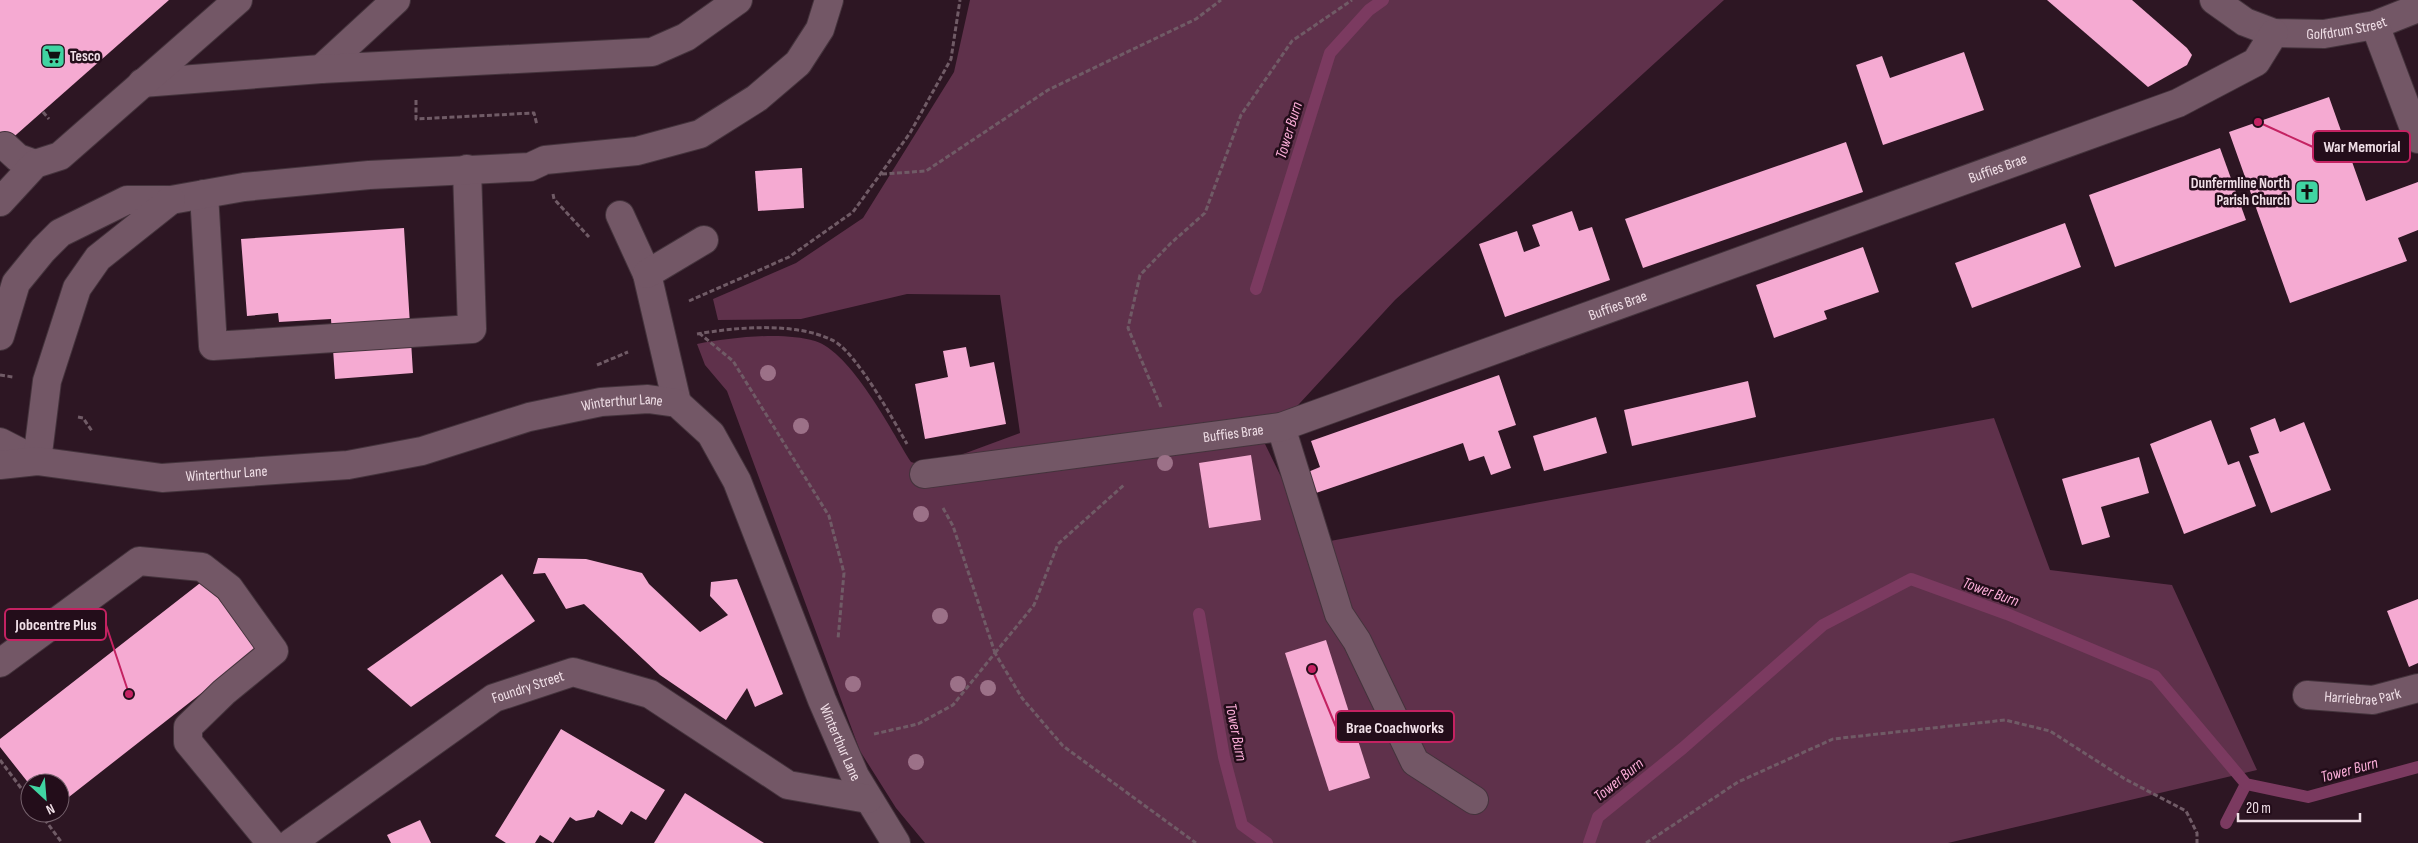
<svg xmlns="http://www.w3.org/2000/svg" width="2418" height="843" font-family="'Sofia Sans Condensed',sans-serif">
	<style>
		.green { fill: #5f314b }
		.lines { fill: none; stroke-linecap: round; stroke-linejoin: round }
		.stream { stroke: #7b3a60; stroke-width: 12 }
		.building { fill: #f5aad2 }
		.minor-casing { stroke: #44333c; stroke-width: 30 }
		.path { stroke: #705b66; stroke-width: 3; stroke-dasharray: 5 2.5; stroke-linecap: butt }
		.minor { stroke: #735766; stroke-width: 28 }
		.tree { fill: #9c7188 }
		.labels { text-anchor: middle; stroke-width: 5; stroke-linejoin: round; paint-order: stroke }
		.street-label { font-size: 15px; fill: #f0dfe7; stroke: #230d1a }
		.poi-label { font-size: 15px; font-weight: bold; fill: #f0dfe7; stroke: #230d1a; text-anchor: start }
		.water-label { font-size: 16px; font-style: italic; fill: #fcaed9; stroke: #230d1a }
		.leader { fill: none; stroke: #c42262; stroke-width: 2 }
		.callout-dot { fill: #c42262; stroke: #230d1a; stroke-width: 2 }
		.callout { fill: #230d1a; stroke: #c42262; stroke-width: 2 }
		.callout-label { font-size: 16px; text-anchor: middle; font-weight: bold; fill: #f0dfe7 }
	</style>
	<rect width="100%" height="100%" fill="#2d1623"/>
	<path class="green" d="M 970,0 L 1724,0 L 1395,300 L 1264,442 L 1314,544 L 1994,418 L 2050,570 L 2172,585 L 2257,770 L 1948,843 L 925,843 L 896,808 L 860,751 L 727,391 L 705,365 L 697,344 C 730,338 781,331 815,341 C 851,352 891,430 911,462 L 928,467 L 1020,433 L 1000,295 L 907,294 L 801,319 L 718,320 L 713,299 L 796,263 L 863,218 L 954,72 Z"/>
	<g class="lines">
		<g class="stream">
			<polyline points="1256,289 1330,53 1369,10 1383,0"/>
			<polyline points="1199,614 1224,757 1242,825 1267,843"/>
			<polyline points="2226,823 2246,784"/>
			<polyline points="1589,843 1598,817 1683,748 1823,625 1911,579 2007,614 2155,676 2246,784 2308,797 2418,767"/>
		</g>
	</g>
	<g class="building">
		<polygon points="0,0 169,0 0,149"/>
		<polygon points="2047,0 2132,0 2187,48 2192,55 2187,65 2148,87"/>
		<polygon points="1964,52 1984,110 1883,145 1856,65 1882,56 1890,78"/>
		<polygon points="2329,97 2366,201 2418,182 2418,230 2398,238 2407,261 2290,303 2229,132"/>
		<polygon points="1846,142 1863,192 1643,268 1625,219"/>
		<polygon points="2220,148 2246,220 2115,267 2089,195"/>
		<polygon points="802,168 804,208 758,211 755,171"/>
		<polygon points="1572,211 1579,231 1592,227 1610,280 1505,317 1479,244 1517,231 1524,252 1540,246 1532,225"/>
		<polygon points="2065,223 2081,267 1972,308 1955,263"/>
		<polygon points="404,228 413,373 335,379 331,319 279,322 278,313 247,316 241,239"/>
		<polygon points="1863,247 1879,292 1824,311 1827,319 1774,338 1756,285"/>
		<polygon points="966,347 970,367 994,362 1006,424 925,439 915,384 948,377 943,351"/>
		<polygon points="1499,375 1516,425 1498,431 1511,468 1491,475 1484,456 1469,461 1463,443 1316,493 1308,472 1320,467 1311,441"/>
		<polygon points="1748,381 1756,417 1632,446 1624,410"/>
		<polygon points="1596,417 1607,453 1544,471 1533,436"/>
		<polygon points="2275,418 2280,432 2304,422 2331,490 2271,513 2249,456 2259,453 2250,428"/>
		<polygon points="2211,420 2228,465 2239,461 2256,506 2184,534 2150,444"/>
		<polygon points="1251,455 1261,520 1209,528 1199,463"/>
		<polygon points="2139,457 2149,493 2101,507 2110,537 2082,545 2062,479"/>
		<polygon points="538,558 586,559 642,573 649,584 700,632 728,615 710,596 711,582 737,579 783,694 755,707 747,688 726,720 660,675 584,604 566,609 545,573 533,574"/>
		<polygon points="502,574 535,621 411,707 367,669"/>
		<polygon points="204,580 258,649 60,804 60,783 30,783 30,785 0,747 0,739"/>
		<polygon points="2418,599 2418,663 2409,667 2387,611"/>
		<polygon points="1326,640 1370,778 1329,791 1285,653"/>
		<polygon points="561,729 665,790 646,820 631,811 622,825 598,810 594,817 576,821 570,817 553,843 540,835 535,843 506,843 495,836"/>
		<polygon points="685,793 764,843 654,843"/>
		<polygon points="420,820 431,843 391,843 387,835"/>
	</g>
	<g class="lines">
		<g class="minor-casing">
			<g id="minor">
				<path id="s1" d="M 2214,0 L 2245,22 L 2274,33 L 2324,34 L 2375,25 L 2418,8"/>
				<polyline points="2375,25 2418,139"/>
				<polyline points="321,69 396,0"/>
				<polyline points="142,83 321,69 652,52 686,37 738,0"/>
				<polyline points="5,146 18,158 35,164"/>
				<polyline points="204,194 213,346 472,329 467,169"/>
				<polyline points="0,202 35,164 60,156 238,0"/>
				<polyline points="620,215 647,274 677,403"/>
				<polyline points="647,274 704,240"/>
				<polyline points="0,336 16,283 43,250 60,233 127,200 171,200 244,187 369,175 530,167 545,160 637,151 700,134 757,98 798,63 820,29 829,0"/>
				<polyline points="1281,427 1339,614 1357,641 1415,762 1474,800"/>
				<polyline points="0,442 37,461"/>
				<polyline points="37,461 47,381 77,288 98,258 171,200"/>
				<path id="s2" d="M 0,465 L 37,461 L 162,478 L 348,465 L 422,451 L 529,417 L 601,402 L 648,399 L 677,403 L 711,434 L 737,481 L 822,700 L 855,776 L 896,843"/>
				<path id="s3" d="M 924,474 L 1281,427 L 2178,103 L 2256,62 L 2274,33"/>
				<polyline points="0,663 139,561 202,567 229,588 274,651 224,692 188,727 188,742 271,843"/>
				<path id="s4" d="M 2307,695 L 2373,700 L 2418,688"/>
				<path id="s5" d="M 291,843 L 494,698 L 573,672 L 650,694 L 788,785 L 868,799"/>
			</g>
		</g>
		<g class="path">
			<polyline points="416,100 416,119 534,113 537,125"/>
			<polyline points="43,112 49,119"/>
			<polyline points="882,174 926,171 1048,90 1196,19 1221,0"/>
			<polyline points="553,194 554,199 589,237"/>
			<polyline points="689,301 789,257 853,212 910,133 951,59 960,0"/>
			<polyline points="699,333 733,361 829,516 844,573 838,639"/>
			<path d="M 697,334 C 737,327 795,322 832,340 C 855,350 894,421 907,444"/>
			<polyline points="597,365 628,352"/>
			<polyline points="0,375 13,377"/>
			<polyline points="1161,407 1128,328 1140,275 1171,243 1205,213 1241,115 1292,41 1352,0"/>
			<polyline points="78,417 83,418 92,431"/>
			<polyline points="943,508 953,526 995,653"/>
			<polyline points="995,653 1034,605 1058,544 1125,484"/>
			<polyline points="874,734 918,724 953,705 995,653 1022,698 1063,746 1196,843"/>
			<polyline points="0,760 30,800"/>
			<polyline points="40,813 62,843"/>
			<polyline points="1646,843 1738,782 1833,739 2005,720 2050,731 2125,779 2186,811 2197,833 2197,843"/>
		</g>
		<use href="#minor" class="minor"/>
	</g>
	<g class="tree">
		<circle cx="768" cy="373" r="8"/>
		<circle cx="801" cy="426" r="8"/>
		<circle cx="1165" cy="463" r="8"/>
		<circle cx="921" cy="514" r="8"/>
		<circle cx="940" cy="616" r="8"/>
		<circle cx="853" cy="684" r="8"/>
		<circle cx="958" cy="684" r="8"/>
		<circle cx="988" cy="688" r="8"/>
		<circle cx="916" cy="762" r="8"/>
	</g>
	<defs>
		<g id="supermarket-square" transform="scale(1.25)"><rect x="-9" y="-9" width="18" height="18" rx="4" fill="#40d4a2" stroke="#230d1a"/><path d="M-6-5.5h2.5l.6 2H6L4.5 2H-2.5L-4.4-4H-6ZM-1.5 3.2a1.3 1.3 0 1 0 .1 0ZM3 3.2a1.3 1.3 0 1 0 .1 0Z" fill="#111"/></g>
		<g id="church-square" transform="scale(1.25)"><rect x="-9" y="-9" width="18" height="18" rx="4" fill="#40d4a2" stroke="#230d1a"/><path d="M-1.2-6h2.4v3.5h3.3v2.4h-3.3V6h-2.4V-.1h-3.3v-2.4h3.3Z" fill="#111"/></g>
	</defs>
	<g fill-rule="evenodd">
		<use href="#supermarket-square" x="53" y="56"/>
		<use href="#church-square" x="2307" y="192"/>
	</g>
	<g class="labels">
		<g class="street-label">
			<text dy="5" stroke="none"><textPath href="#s1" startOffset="142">Golfdrum Street</textPath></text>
			<text dy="5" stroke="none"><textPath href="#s3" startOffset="1122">Buffies Brae</textPath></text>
			<text dy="5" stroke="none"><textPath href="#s3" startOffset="718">Buffies Brae</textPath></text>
			<text dy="5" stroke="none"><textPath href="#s2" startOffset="632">Winterthur Lane</textPath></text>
			<text dy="5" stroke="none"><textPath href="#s3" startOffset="312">Buffies Brae</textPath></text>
			<text dy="5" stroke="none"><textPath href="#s2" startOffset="228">Winterthur Lane</textPath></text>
			<text dy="5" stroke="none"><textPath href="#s5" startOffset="285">Foundry Street</textPath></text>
			<text dy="5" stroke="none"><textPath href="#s4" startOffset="56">Harriebrae Park</textPath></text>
			<text dy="5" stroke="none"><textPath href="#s2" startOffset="1068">Winterthur Lane</textPath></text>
		</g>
		<g class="poi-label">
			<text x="70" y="61">Tesco</text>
			<text x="2290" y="188" text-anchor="end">Dunfermline North<tspan x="2290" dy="17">Parish Church</tspan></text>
		</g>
		<g class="water-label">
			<text transform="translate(1288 130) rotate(-73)" y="6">Tower Burn</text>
			<text transform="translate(1991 591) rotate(20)" y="6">Tower Burn</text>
			<text transform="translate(1237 732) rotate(79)" y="6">Tower Burn</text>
			<text transform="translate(2349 769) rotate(-15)" y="6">Tower Burn</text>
			<text transform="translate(1618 779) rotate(-39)" y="6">Tower Burn</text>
		</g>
	</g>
	<path class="leader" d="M2258 122L2313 147M129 694L106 625M1312 669L1336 727"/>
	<g class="callout-dot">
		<circle cx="2258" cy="122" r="5"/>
		<circle cx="129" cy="694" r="5"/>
		<circle cx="1312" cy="669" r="5"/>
	</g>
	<g class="callout">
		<rect x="2313" y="131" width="97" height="31" rx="5"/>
		<rect x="5" y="609" width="101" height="31" rx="5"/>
		<rect x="1336" y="711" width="118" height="31" rx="5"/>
	</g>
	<g class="callout-label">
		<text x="2362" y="152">War Memorial</text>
		<text x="56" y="630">Jobcentre Plus</text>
		<text x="1395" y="733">Brae Coachworks</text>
	</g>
	<g transform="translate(45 798) rotate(154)"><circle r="24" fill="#230d1a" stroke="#75616c"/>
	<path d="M0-4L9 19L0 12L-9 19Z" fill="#40d4a2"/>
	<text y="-8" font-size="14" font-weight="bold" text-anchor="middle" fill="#f0dfe7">N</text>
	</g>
	<path d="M2238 813v8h122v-8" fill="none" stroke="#f0dfe7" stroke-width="2.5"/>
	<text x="2246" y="813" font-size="15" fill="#f0dfe7" stroke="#230d1a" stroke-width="4" paint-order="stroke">20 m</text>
</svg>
